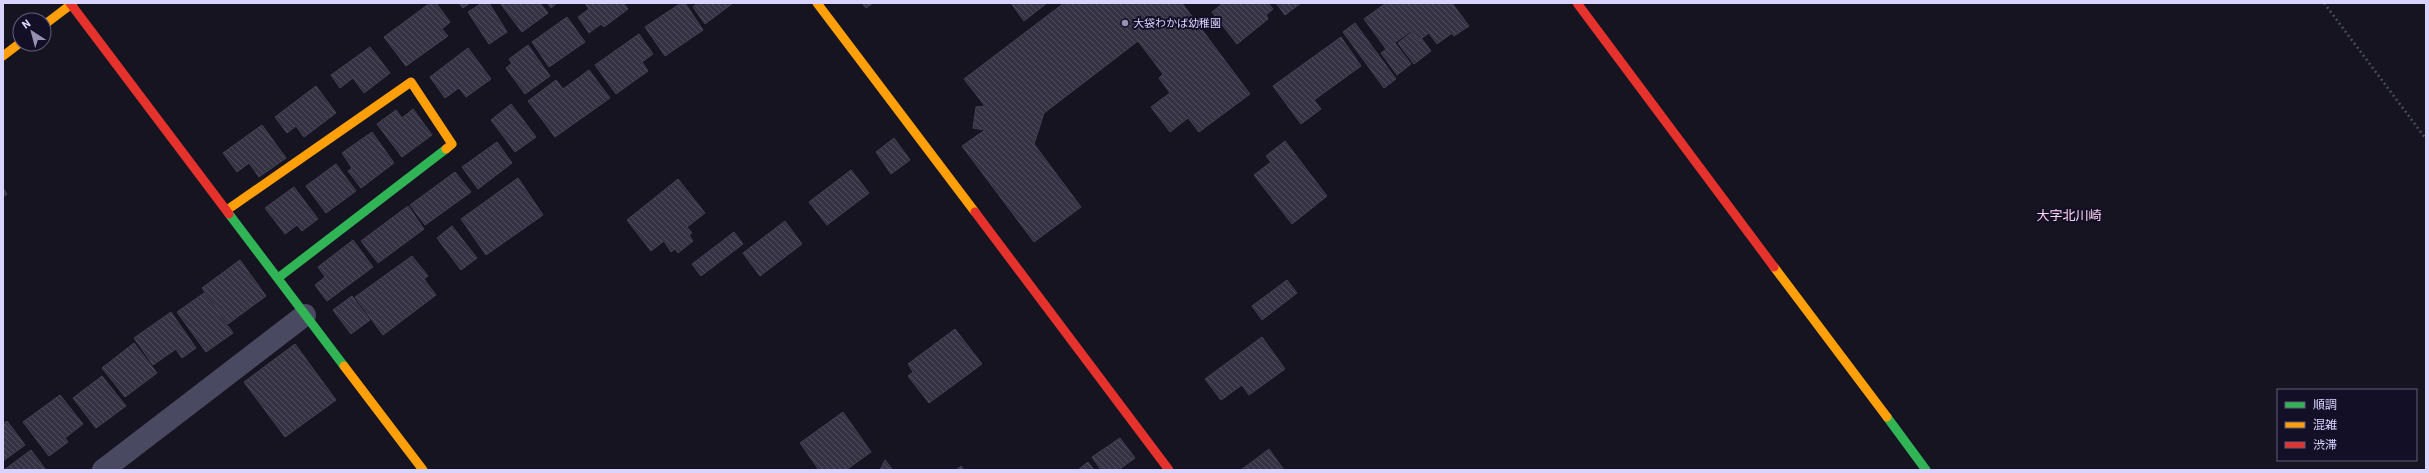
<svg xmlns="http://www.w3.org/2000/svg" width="2429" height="473" font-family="Barlow,'Noto Sans JP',sans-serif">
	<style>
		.building { fill: url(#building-back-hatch); stroke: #433f54 }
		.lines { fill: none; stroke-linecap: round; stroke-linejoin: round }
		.path { stroke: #44505f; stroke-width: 2.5; stroke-dasharray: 2 3; stroke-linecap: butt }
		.street { stroke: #4a4962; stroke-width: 22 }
		.fast { stroke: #30b455; stroke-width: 9 }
		.slow { stroke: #ff9f0a; stroke-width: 9 }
		.jam { stroke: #e5322d; stroke-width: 9 }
		.poi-dot { fill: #9591b1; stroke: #130f26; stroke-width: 1.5 }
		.labels { text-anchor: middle; stroke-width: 4; stroke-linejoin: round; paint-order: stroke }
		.poi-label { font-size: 11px; fill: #d9d4ff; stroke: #130f26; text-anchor: start }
		.quarter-label { font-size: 13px; fill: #ffd6f0; stroke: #130f26 }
	</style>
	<defs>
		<pattern id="building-back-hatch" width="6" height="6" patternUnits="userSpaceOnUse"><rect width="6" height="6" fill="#343243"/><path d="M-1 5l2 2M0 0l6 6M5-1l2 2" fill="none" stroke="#514f5f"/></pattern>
	</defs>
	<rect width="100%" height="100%" fill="#161421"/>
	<g class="building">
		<polygon points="430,3 436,3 450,22 442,29 448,36 406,66 384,37"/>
		<polygon points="459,3 470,3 463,8"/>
		<polygon points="482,3 489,3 507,32 489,44 468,12"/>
		<polygon points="500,3 540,3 548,13 522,32"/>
		<polygon points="547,3 557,3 551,8"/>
		<polygon points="585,3 623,3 628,9 604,27 601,24 589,33 578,17 589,9"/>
		<polygon points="681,3 685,3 703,30 665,56 645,27"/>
		<polygon points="698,3 733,3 705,24 693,7"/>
		<polygon points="862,3 873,3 866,8"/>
		<polygon points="1011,3 1047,3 1024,21"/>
		<polygon points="1064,3 1182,3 1250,94 1199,132 1188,118 1170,132 1151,107 1170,93 1159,78 1163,74 1138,41 1044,113 1034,144 1081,207 1034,242 962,146 985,130 973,128 976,107 985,106 964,79"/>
		<polygon points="1223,3 1268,3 1273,9 1266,15 1268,19 1237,44 1212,12"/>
		<polygon points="1276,3 1301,3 1285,15"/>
		<polygon points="1386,3 1452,3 1469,26 1454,36 1452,33 1437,44 1429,33 1418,41 1411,31 1386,49 1364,19"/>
		<polygon points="567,17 585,42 549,67 532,42"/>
		<polygon points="1355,23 1396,79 1384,88 1343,32"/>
		<polygon points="1412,32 1418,41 1422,39 1431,51 1414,64 1398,43"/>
		<polygon points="639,34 653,54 642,62 648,71 616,94 595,65"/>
		<polygon points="1341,37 1361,66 1314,100 1321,109 1301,124 1273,86"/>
		<polygon points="1395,43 1411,64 1397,75 1381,53"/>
		<polygon points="528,45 550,76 525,94 506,68 512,63 509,59"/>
		<polygon points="370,47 390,73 364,93 353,78 340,88 331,75"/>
		<polygon points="468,48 491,79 466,97 459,88 445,98 430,77"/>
		<polygon points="589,70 610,98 555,137 528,101 556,80 563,89"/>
		<polygon points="316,86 336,113 304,137 296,126 287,133 275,117"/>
		<polygon points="511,104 536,137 515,152 491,120"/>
		<polygon points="413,109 432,135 402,157 377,124 396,110 402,118"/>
		<polygon points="262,125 286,158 259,177 249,163 237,172 223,153"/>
		<polygon points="372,132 394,163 361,188 348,171 352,168 342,153"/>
		<polygon points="894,138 910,160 891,174 876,152"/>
		<polygon points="1285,141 1327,196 1292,224 1254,175 1271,162 1266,156"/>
		<polygon points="497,142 512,163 478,189 462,167"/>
		<polygon points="336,164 356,191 326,213 306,186"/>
		<polygon points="851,170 869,193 827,225 809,202"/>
		<polygon points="455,172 471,192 425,225 410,205"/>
		<polygon points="518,178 543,215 486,255 461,219"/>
		<polygon points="678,179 705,213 687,227 692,233 689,235 693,241 678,253 675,249 671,252 664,241 651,251 627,220"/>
		<polygon points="294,187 318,219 302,231 297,225 285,234 265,208"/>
		<polygon points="3,188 7,194 3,197"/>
		<polygon points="408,206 424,229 378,263 361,241"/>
		<polygon points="785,221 802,244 760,276 743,253"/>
		<polygon points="452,226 477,258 461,270 437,238"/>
		<polygon points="734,232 743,244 701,276 692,264"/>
		<polygon points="353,240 373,267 327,301 315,285 325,277 318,267"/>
		<polygon points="412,256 428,276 424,279 436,295 383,335 355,297"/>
		<polygon points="240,260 266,296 228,324 202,288"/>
		<polygon points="1287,280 1297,293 1262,320 1252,306"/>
		<polygon points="204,293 233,333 206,352 177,312"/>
		<polygon points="352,296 370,320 351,334 333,310"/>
		<polygon points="171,312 196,348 182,358 176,349 153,365 134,338"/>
		<polygon points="955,329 982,364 929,403 908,376 913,372 908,364"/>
		<polygon points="1262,337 1285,369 1249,395 1242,385 1221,400 1205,379"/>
		<polygon points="134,343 157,373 125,397 102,368"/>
		<polygon points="295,344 336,400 285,437 244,382"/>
		<polygon points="102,376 126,406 96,428 73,398"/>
		<polygon points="60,395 83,424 65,438 68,442 49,456 23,422"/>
		<polygon points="843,412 871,452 846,470 819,470 800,443"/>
		<polygon points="7,421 25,445 3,461 3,424"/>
		<polygon points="1120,438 1135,458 1121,468 1123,470 1101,470 1092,457"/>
		<polygon points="1269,449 1284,470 1241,470"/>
		<polygon points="31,450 46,470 4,470"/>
		<polygon points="885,460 893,470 880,470"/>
		<polygon points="1088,462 1094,470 1078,470"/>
		<polygon points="961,466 964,470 956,470"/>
	</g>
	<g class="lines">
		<polyline class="path" points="2324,3 2426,139"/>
		<polyline class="street" points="103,470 305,315"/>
		<g class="fast">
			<polyline points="229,214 344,366"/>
			<polyline points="278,278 446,149"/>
			<polyline points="1887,417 1926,470"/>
		</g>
		<g class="slow">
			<polyline points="817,3 975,212"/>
			<polyline points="44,25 73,3"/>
			<polyline points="3,56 20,43"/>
			<polyline points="227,210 411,82 452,144 446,149"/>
			<polyline points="1774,267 1887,417"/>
			<polyline points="344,366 423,470"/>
		</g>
		<g class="jam">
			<polyline points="70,3 229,214"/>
			<polyline points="1577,3 1774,267"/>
			<polyline points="975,212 1169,470"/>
		</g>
	</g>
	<circle class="poi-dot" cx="1125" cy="23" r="4"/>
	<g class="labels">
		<g class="poi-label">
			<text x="1133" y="27">大袋わかば幼稚園</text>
		</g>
		<g class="quarter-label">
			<text x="2069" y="220">大字北川崎</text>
		</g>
	</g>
	<rect width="2429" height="473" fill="none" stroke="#d9d4ff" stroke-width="8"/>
	<rect x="2277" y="389" width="140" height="72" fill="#130f26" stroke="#625e7d"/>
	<rect x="2285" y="402" width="20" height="6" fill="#30b455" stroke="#625e7d"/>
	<text x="2313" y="409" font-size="12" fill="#d9d4ff">順調</text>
	<rect x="2285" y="422" width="20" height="6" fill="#ff9f0a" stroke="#625e7d"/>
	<text x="2313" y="429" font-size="12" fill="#d9d4ff">混雑</text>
	<rect x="2285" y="442" width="20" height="6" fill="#e5322d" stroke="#625e7d"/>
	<text x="2313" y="449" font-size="12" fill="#d9d4ff">渋滞</text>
	<g transform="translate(32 32) rotate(324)"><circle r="19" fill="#130f26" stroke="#625e7d"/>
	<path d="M0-3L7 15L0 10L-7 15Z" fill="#9591b1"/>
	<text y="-6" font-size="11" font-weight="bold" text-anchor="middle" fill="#d9d4ff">N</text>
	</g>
</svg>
